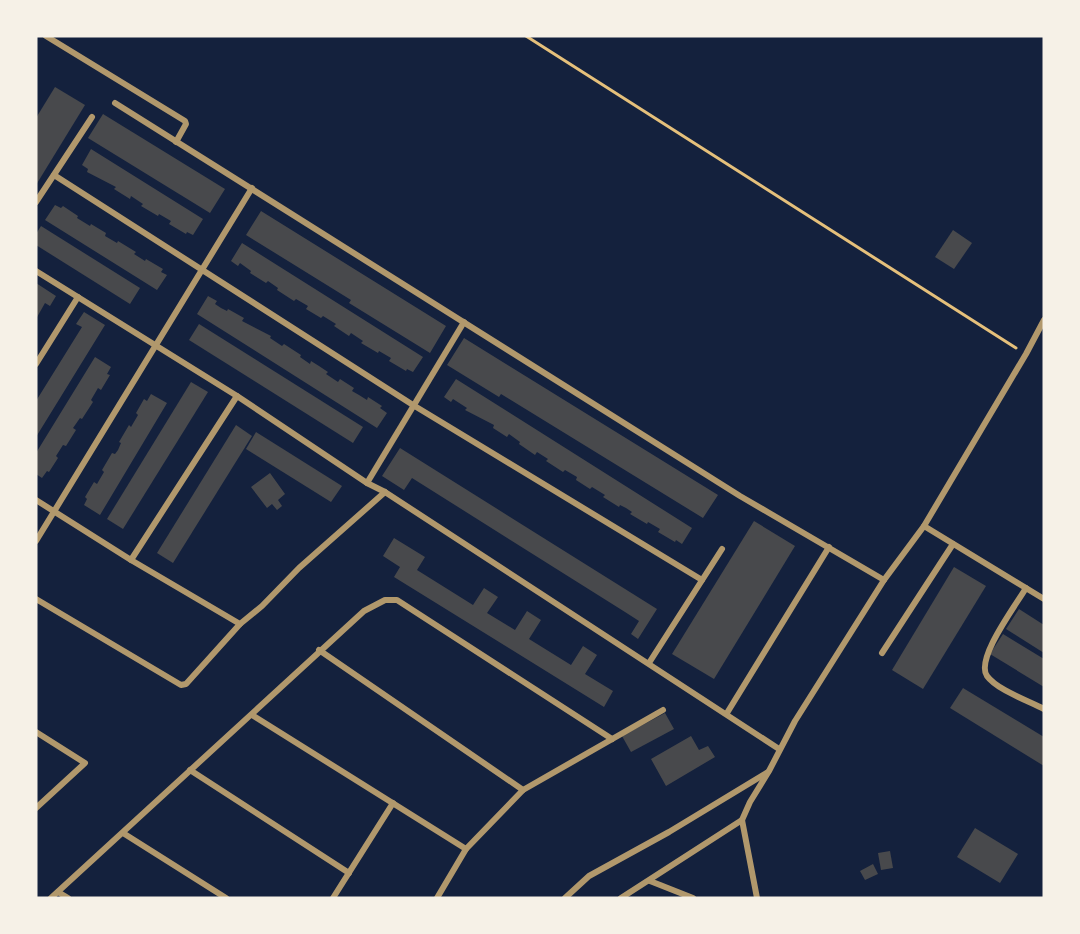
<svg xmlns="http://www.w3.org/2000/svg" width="1080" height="934" font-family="'Archivo Narrow',sans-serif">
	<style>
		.building { fill: #48494c }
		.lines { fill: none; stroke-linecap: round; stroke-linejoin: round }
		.path { stroke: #e5c07b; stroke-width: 3 }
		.minor { stroke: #b1986c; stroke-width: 6 }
	</style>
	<rect width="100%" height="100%" fill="#14213d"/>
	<g class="building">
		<polygon points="55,87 85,105 36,185 36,118"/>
		<polygon points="103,114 225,189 210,213 88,138"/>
		<polygon points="91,149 203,219 193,235 187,232 186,234 169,224 171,221 159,214 158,216 141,206 143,204 131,196 130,199 114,189 116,187 87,172 88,169 82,165"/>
		<polygon points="55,205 61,208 63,206 78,216 77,218 90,226 91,224 106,233 105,236 117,243 118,241 136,252 134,254 145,261 146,259 163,269 161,272 167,275 157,290 45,220"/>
		<polygon points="261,211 446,326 430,353 349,303 351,300 246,235"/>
		<polygon points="41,226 140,288 130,304 36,245 36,234"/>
		<polygon points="953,230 972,243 954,269 935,257"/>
		<polygon points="242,243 423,357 413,372 407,369 406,371 389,361 391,358 379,351 378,353 361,343 363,341 351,333 349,336 334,326 336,324 323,316 321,318 306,309 308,306 296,299 294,301 277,290 278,288 268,281 266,283 250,273 251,271 240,263 238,266 231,261"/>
		<polygon points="36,283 56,296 50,306 45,303 36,319"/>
		<polygon points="208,296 217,301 215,304 221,308 227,311 228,309 244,318 242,321 271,336 270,338 282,346 284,344 301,355 300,357 310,364 311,361 319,366 328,372 326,374 338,382 340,379 354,388 352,391 359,395 367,400 368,397 382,406 380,408 387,413 377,428 197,314"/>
		<polygon points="84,312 105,325 36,437 36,401 82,327 76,324"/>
		<polygon points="199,324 363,427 353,443 189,340"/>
		<polygon points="464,338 718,495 703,518 501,394 499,397 447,365"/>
		<polygon points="95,357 111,367 107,374 110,375 101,390 98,388 91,400 93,402 82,419 80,418 73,428 76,430 66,446 63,445 56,456 58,458 49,472 47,471 42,478 36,474 36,453"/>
		<polygon points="456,379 692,528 682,544 676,540 675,542 658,532 660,529 648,522 647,524 630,514 632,512 626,508 620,505 619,507 603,497 605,495 592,487 590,489 576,480 577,477 565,470 563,472 546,461 548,459 537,452 535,455 519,444 520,442 509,434 507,437 493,428 494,425 465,410 467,408 453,399 451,402 444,397"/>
		<polygon points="191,382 208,392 123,529 107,519"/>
		<polygon points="151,394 167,403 100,515 84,505 87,499 85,497 94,482 97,484 104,472 102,470 112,453 115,454 118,450 121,443 119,442 129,425 131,427 138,415 136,413 144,399 147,401"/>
		<polygon points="236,425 252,436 173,563 157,553"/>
		<polygon points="256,432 342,486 331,502 246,449"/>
		<polygon points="400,448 657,609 638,639 631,634 639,621 625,612 412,478 404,490 382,476"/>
		<polygon points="270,473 285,494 278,500 282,506 277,510 272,504 267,508 251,487"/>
		<polygon points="754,521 795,546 714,679 672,654"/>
		<polygon points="394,538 425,557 417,570 473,605 484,588 498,597 487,613 515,630 527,611 541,620 529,639 571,665 583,646 597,655 585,674 613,691 604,707 394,577 400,567 383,556"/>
		<polygon points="954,567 986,586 923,689 892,670"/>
		<polygon points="1019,609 1044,625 1044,653 1006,629"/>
		<polygon points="1003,634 1044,659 1044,687 990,654"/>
		<polygon points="963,688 1044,737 1044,766 950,708"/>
		<polygon points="665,713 674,729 631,752 622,736"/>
		<polygon points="691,736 699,750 708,746 715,757 666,786 651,759"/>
		<polygon points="975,828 1018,854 1000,883 957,857"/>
		<polygon points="890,851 893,868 881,870 878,853"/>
		<polygon points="873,864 878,874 865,880 860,871"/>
	</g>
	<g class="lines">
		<polyline class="path" points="526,36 1016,348"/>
		<g class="minor">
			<polyline points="46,36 185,121 186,124 176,142"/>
			<polyline points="115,103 740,496 884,580"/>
			<polyline points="54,175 413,405 702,580"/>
			<polyline points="36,202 92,117"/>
			<polyline points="36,271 237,396 367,483 385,492 779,749"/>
			<polyline points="36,364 78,297"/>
			<polyline points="367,483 464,322"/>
			<polyline points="36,500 131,560 240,624 186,684 181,685 36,599"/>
			<polyline points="924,526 1044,599"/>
			<polyline points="36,541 252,188"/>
			<polyline points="131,560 237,396"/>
			<path d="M 1026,588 C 1016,605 975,659 987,676 C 997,690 1029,701 1044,709"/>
			<polyline points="240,624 262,606 299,568 385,492"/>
			<polyline points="319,650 523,790"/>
			<polyline points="882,653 953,544"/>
			<polyline points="649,663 722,549"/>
			<polyline points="727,713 829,547"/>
			<polyline points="252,715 466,849"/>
			<polyline points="36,732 85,763 36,808"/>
			<polyline points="190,770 349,873"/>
			<polyline points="123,833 226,898"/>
			<polyline points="650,881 693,898"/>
			<polyline points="58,892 68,898"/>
			<polyline points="51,898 364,611 385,600 397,600 612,739"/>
			<polyline points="333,898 393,803"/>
			<polyline points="437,898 466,849 523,790 663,710"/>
			<polyline points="565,898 589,876 669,832 768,772"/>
			<polyline points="621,898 742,820"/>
			<polyline points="757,898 742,820 750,802 769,771 795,721 884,580 924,526 1026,354 1044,320"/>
		</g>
	</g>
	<rect width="1080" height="934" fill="none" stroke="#f6f1e7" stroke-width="75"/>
</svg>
